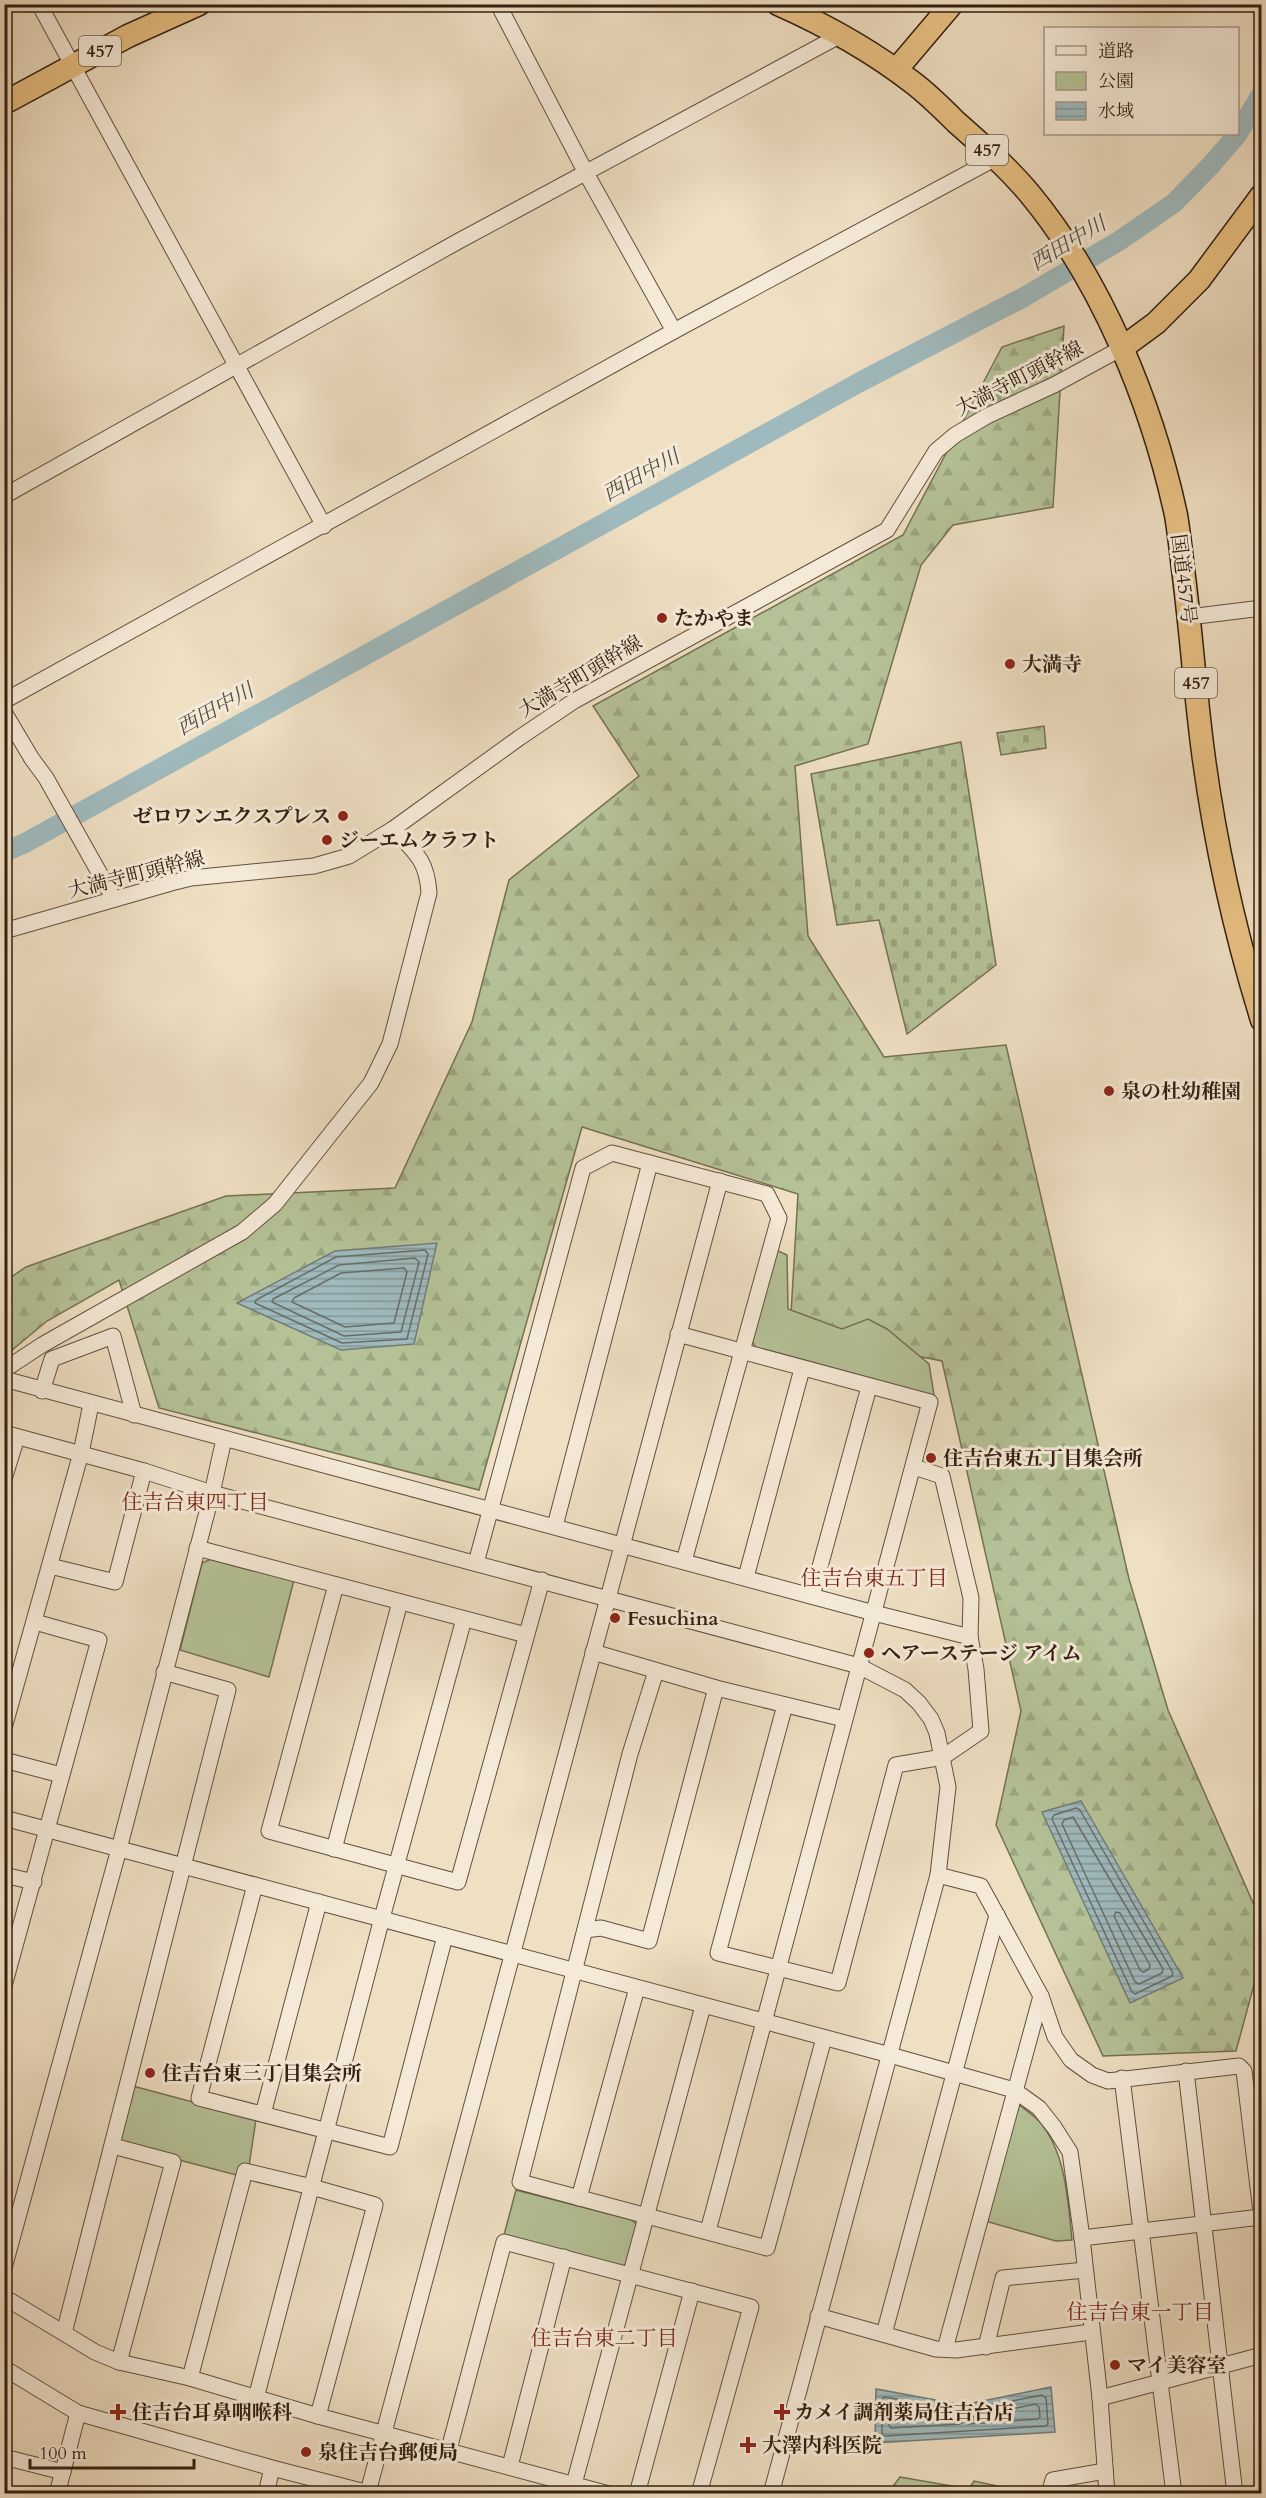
<svg xmlns="http://www.w3.org/2000/svg" width="1266" height="2498" font-family="Cardo,'Noto Serif JP',serif">
	<style>
		.forest { fill: url(#forest-firs); stroke: #747154; stroke-width: 1.5 }
		.cemetery { fill: url(#cemetery-stones); stroke: #747154; stroke-width: 1.5 }
		.park { fill: #b5c297; stroke: #747154; stroke-width: 1.5 }
		.water { fill: url(#water-rules); stroke: #747c79; stroke-width: 1.5 }
		.lines { fill: none; stroke-linecap: round; stroke-linejoin: round }
		.shore { stroke: #696d68; stroke-width: 1.5 }
		.river { stroke: #9fbabe; stroke-width: 20 }
		.minor-casing { stroke: #62503e; stroke-width: 17 }
		.highway-casing { stroke: #332011; stroke-width: 25 }
		.minor { stroke: #f5ead8; stroke-width: 15 }
		.highway { stroke: #e8c082; stroke-width: 22 }
		.poi-dot { fill: #8f2418; stroke: #f5ead8; stroke-width: 2 }
		.labels { text-anchor: middle; stroke-width: 6; stroke-linejoin: round; paint-order: stroke }
		.shield { fill: #f5ead8; stroke: #6d5d4d; stroke-width: 1.5 }
		.shield-label { font-size: 18px; font-weight: bold; fill: #332011 }
		.street-label { font-size: 20px; fill: #332011; stroke: #f5ead8 }
		.poi-label { font-size: 20px; font-weight: bold; fill: #332011; stroke: #f5ead8; text-anchor: start }
		.water-label { font-size: 21px; font-style: italic; fill: #534e45; stroke: #f5ead8 }
		.neighbourhood-label { font-size: 21px; fill: #7a1f14; stroke: #f5ead8 }
	</style>
	<defs>
		<pattern id="forest-firs" width="22" height="20" patternUnits="userSpaceOnUse" patternTransform="scale(1.5)"><rect width="22" height="20" fill="#b5c297"/><path d="M5 1l3.5 6h-7zM16 11l3.5 6h-7z" fill="#9ca681"/></pattern>
		<pattern id="cemetery-stones" width="16" height="16" patternUnits="userSpaceOnUse" patternTransform="scale(1.5)"><rect width="16" height="16" fill="#b5c297"/><path d="M2 7V4a2 2 0 0 1 4 0v3zM10 15v-3a2 2 0 0 1 4 0v3z" fill="#9ca681"/></pattern>
		<pattern id="water-rules" width="6" height="5" patternUnits="userSpaceOnUse" patternTransform="scale(1.5)"><rect width="6" height="5" fill="#9fbabe"/><path d="M0 2.5h6" fill="none" stroke="#829799"/></pattern>
	</defs>
	<rect width="100%" height="100%" fill="#efdfc3"/>
	<filter id="stains"><feTurbulence type="fractalNoise" baseFrequency=".00333" numOctaves="4"/><feColorMatrix values="0 0 0 0 .2 0 0 0 0 .09 0 0 0 0 .02 0 0 0 .5 -.17"/></filter>
	<radialGradient id="worn" r=".72"><stop offset=".6" stop-color="#630" stop-opacity="0"/><stop offset="1" stop-color="#630" stop-opacity=".3"/></radialGradient>
	<polygon class="forest" points="1064,326 1053,507 953,525 921,565 868,744 795,766 808,936 884,1057 1006,1045 1129,1579 1168,1710 1261,1921 1261,1959 1236,2051 1103,2056 996,1825 1021,1711 942,1361 790,1331 798,1194 582,1127 479,1490 159,1408 119,1280 47,1321 5,1356 4,1282 26,1267 226,1196 395,1188 472,1022 509,880 639,776 593,706 903,535 1002,347"/>
	<g class="cemetery">
		<polygon points="1044,726 1046,748 1001,755 997,733"/>
		<polygon points="961,742 996,965 907,1034 879,920 837,925 811,774"/>
	</g>
	<g class="park">
		<polygon points="776,1250 787,1255 788,1309 842,1329 868,1319 887,1329 929,1364 935,1401 758,1352 751,1339"/>
		<polygon points="213,1558 294,1580 269,1677 180,1650 202,1563"/>
		<polygon points="133,2086 256,2119 249,2166 240,2176 122,2145 119,2137"/>
		<path d="M 1017,2103 C 1024,2109 1033,2115 1039,2121 C 1066,2152 1068,2201 1072,2240 L 1056,2241 L 985,2221 Z"/>
		<polygon points="516,2190 632,2220 638,2226 629,2261 622,2267 504,2235"/>
		<polygon points="900,2477 969,2489 974,2481 1029,2493 888,2493"/>
	</g>
	<g class="water">
		<polygon points="437,1243 414,1344 341,1350 237,1303 335,1251"/>
		<polygon points="1081,1801 1183,1978 1130,2003 1042,1812"/>
		<polygon points="1051,2387 1055,2432 875,2443 876,2389 963,2405"/>
	</g>
	<g class="lines">
		<g class="shore">
			<polygon points="425,1250 428,1254 407,1339 342,1343 255,1303 256,1300 336,1257"/>
			<polygon points="415,1258 419,1262 401,1332 344,1336 272,1302 273,1299 339,1265"/>
			<polygon points="404,1268 407,1272 394,1323 345,1327 292,1302 294,1298 341,1273"/>
			<polygon points="1076,1808 1080,1810 1173,1973 1172,1976 1135,1994 1132,1992 1052,1819 1054,1815"/>
			<polygon points="1073,1817 1163,1969 1162,1973 1139,1984 1135,1982 1062,1824 1064,1820"/>
			<polygon points="1116,1912 1120,1913 1150,1965 1149,1969 1143,1972 1140,1970 1114,1916"/>
			<polygon points="1042,2395 1046,2398 1048,2424 1046,2426 885,2436 882,2434 882,2399 884,2397 963,2411"/>
			<polygon points="1036,2404 1039,2407 1040,2417 1038,2419 968,2424 965,2421 967,2418"/>
			<polygon points="892,2406 961,2418 963,2422 960,2424 891,2428 889,2425 889,2408"/>
		</g>
		<polyline class="river" points="4,852 25,843 860,382 1024,297 1119,241 1174,203 1211,165 1237,135 1262,93"/>
		<g class="minor-casing">
			<g id="minor">
				<polyline points="39,4 324,526"/>
				<polyline points="498,4 586,173 674,331"/>
				<polyline points="4,496 457,242 839,36"/>
				<polyline points="1189,617 1262,608"/>
				<polyline points="4,701 674,331 996,158"/>
				<polyline points="4,712 32,759 46,778 114,899"/>
				<polyline points="4,931 171,883 191,878 314,866 349,856 393,829 519,738 574,701 887,530 936,451 955,435 987,416 1054,385 1122,348"/>
				<polyline points="678,1334 930,1402 708,2231"/>
				<path d="M 4,1370 L 42,1345 L 242,1232 L 275,1204 L 371,1083 L 390,1044 L 429,893 C 427,860 415,852 393,829"/>
				<polyline points="4,1379 874,1613 970,1637"/>
				<polyline points="42,1391 52,1359 113,1336 134,1415"/>
				<polyline points="4,1433 144,1471 212,1493 859,1666 905,1690 919,1703 931,1719 937,1733 948,1787 938,1875 771,2494"/>
				<polyline points="4,1479 17,1437"/>
				<polyline points="555,1526 650,1163"/>
				<polyline points="197,1548 526,1635"/>
				<polyline points="476,1563 583,1168 612,1153 767,1194 779,1218 684,1561"/>
				<polyline points="50,1566 115,1582 144,1471"/>
				<polyline points="746,1577 802,1369"/>
				<polyline points="336,1585 269,1831 458,1882 542,1580"/>
				<polyline points="812,1596 869,1387"/>
				<polyline points="593,1652 716,1688 844,1719"/>
				<polyline points="656,1671 630,1754 520,2182 767,2248 824,2038"/>
				<polyline points="785,1705 718,1953 838,1983 896,1765 943,1757 981,1731 976,1669 970,1637 971,1598 942,1476 914,1467"/>
				<polyline points="4,1728 81,1453 91,1404"/>
				<polyline points="4,1760 61,1775"/>
				<polyline points="4,1818 890,2055 1014,2090 1039,2108 1054,2127 1070,2152 1082,2238 1100,2398 1107,2494"/>
				<polyline points="334,1849 400,1602"/>
				<polyline points="4,1875 34,1882"/>
				<polyline points="938,1875 981,1886 1041,1996 1055,2037 1071,2060 1092,2075 1108,2081 1239,2066 1244,2071 1262,2220"/>
				<polyline points="255,1885 199,2098 390,2147 445,1936"/>
				<polyline points="585,1930 601,1928 649,1941 716,1688"/>
				<polyline points="4,1986 99,1640 35,1622"/>
				<polyline points="1186,2071 1235,2494"/>
				<polyline points="1122,2078 1174,2494"/>
				<polyline points="263,2114 319,1902"/>
				<polyline points="113,2146 173,2162 119,2362"/>
				<polyline points="579,2198 637,1988"/>
				<polyline points="1082,2238 1261,2217"/>
				<polyline points="4,2268 119,1849 212,1493 224,1439"/>
				<polyline points="4,2297 95,2352 119,2362 190,2378 318,2416 609,2494"/>
				<polyline points="818,2316 936,2349 956,2350 1091,2332"/>
				<polyline points="64,2333 228,1690 164,1672"/>
				<polyline points="884,2334 997,1915"/>
				<polyline points="986,2347 1003,2278 1085,2270"/>
				<polyline points="945,2349 1041,1996"/>
				<polyline points="4,2368 78,2413 272,2468 373,2494"/>
				<polyline points="190,2378 245,2171 312,2187 375,2205 318,2416"/>
				<polyline points="256,2398 382,1918 464,1619"/>
				<polyline points="1100,2398 1262,2355"/>
				<polyline points="449,2449 504,2242 751,2307 699,2494"/>
				<polyline points="4,2457 63,2472"/>
				<polyline points="510,2466 564,2257"/>
				<polyline points="574,2484 703,2006"/>
				<polyline points="368,2492 720,1181"/>
				<polyline points="57,2494 78,2413"/>
				<polyline points="266,2494 272,2468"/>
				<polyline points="637,2494 692,2291"/>
				<polyline points="1049,2494 1053,2480 1105,2471"/>
			</g>
		</g>
		<g class="highway-casing">
			<g id="highway">
				<path d="M 778,4 C 823,24 873,52 912,82 C 928,94 942,108 956,122 C 981,144 1007,167 1029,193 C 1102,281 1152,404 1176,515 C 1179,533 1181,551 1183,569 C 1191,630 1195,691 1203,752 C 1215,843 1235,933 1262,1020"/>
				<polyline points="896,70 952,4"/>
				<polyline points="4,103 128,36 199,4"/>
				<polyline points="1122,348 1156,323 1199,280 1262,195"/>
			</g>
		</g>
		<use href="#minor" class="minor"/>
		<use href="#highway" class="highway"/>
	</g>
	<g class="poi-dot">
		<circle cx="662" cy="618" r="6"/>
		<circle cx="1010" cy="664" r="6"/>
		<circle cx="343" cy="816" r="6"/>
		<circle cx="327" cy="840" r="6"/>
		<circle cx="1109" cy="1091" r="6"/>
		<circle cx="931" cy="1458" r="6"/>
		<circle cx="615" cy="1618" r="6"/>
		<circle cx="869" cy="1653" r="6"/>
		<circle cx="150" cy="2073" r="6"/>
		<circle cx="1115" cy="2365" r="6"/>
		<path d="M115 2403h6v6h6v6h-6v6h-6v-6h-6v-6h6z"/>
		<path d="M779 2403h6v6h6v6h-6v6h-6v-6h-6v-6h6z"/>
		<path d="M745 2436h6v6h6v6h-6v6h-6v-6h-6v-6h6z"/>
		<circle cx="306" cy="2452" r="6"/>
	</g>
	<g class="labels">
		<g class="shield">
			<rect x="79" y="36" width="42" height="30" rx="4.5"/>
			<rect x="966" y="135" width="42" height="30" rx="4.5"/>
			<rect x="1175" y="668" width="42" height="30" rx="4.5"/>
		</g>
		<g class="shield-label">
			<text x="100" y="57">457</text>
			<text x="987" y="156">457</text>
			<text x="1196" y="689">457</text>
		</g>
		<g class="street-label">
			<text transform="translate(1019 378) rotate(-27)" y="7">大満寺町頭幹線</text>
			<text transform="translate(1184 579) rotate(83)" y="7">国道457号</text>
			<text transform="translate(580 676) rotate(-31)" y="7">大満寺町頭幹線</text>
			<text transform="translate(136 874) rotate(-14)" y="7">大満寺町頭幹線</text>
		</g>
		<g class="poi-label">
			<text x="674" y="625">たかやま</text>
			<text x="1022" y="671">大満寺</text>
			<text x="331" y="823" text-anchor="end">ゼロワンエクスプレス</text>
			<text x="339" y="847">ジーエムクラフト</text>
			<text x="1121" y="1098">泉の杜幼稚園</text>
			<text x="943" y="1465">住吉台東五丁目集会所</text>
			<text x="627" y="1625">Fesuchina</text>
			<text x="881" y="1660">ヘアーステージ アイム</text>
			<text x="162" y="2080">住吉台東三丁目集会所</text>
			<text x="1127" y="2372">マイ美容室</text>
			<text x="132" y="2419">住吉台耳鼻咽喉科</text>
			<text x="794" y="2419">カメイ調剤薬局住吉台店</text>
			<text x="762" y="2452">大澤内科医院</text>
			<text x="318" y="2459">泉住吉台郵便局</text>
		</g>
		<g class="water-label">
			<text transform="translate(1068 243) rotate(-31)" y="7">西田中川</text>
			<text transform="translate(641 475) rotate(-29)" y="7">西田中川</text>
			<text transform="translate(215 709) rotate(-29)" y="7">西田中川</text>
		</g>
		<g class="neighbourhood-label">
			<text x="195" y="1509">住吉台東四丁目</text>
			<text x="874" y="1585">住吉台東五丁目</text>
			<text x="1140" y="2319">住吉台東一丁目</text>
			<text x="604" y="2345">住吉台東二丁目</text>
		</g>
	</g>
	<rect width="1266" height="2498" fill="none" stroke="#efdfc3" stroke-width="24"/>
	<rect x="6" y="6" width="1254" height="2486" fill="none" stroke="#332011" stroke-width="3"/>
	<rect x="12" y="12" width="1242" height="2474" fill="none" stroke="#332011" stroke-width="1.5"/>
	<rect x="1044" y="27" width="195" height="108" fill="#f5ead8" stroke="#a79988" stroke-width="1.5"/>
	<rect x="1056" y="46" width="30" height="9" fill="#f5ead8" stroke="#a79988" stroke-width="1.5"/>
	<text x="1098" y="57" font-size="18" fill="#332011">道路</text>
	<rect x="1056" y="72" width="30" height="18" fill="#b5c297" stroke="#a79988" stroke-width="1.5"/>
	<text x="1098" y="87" font-size="18" fill="#332011">公園</text>
	<rect x="1056" y="102" width="30" height="18" fill="url(#water-rules)" stroke="#a79988" stroke-width="1.5"/>
	<text x="1098" y="117" font-size="18" fill="#332011">水域</text>
	<path d="M30 2459v9h164v-9" fill="none" stroke="#332011" stroke-width="3"/>
	<text x="39" y="2459" font-size="18" fill="#332011" stroke="#f5ead8" stroke-width="4.5" paint-order="stroke">100 m</text>
	<rect width="100%" height="100%" filter="url(#stains)"/>
	<rect width="100%" height="100%" fill="url(#worn)"/>
</svg>
